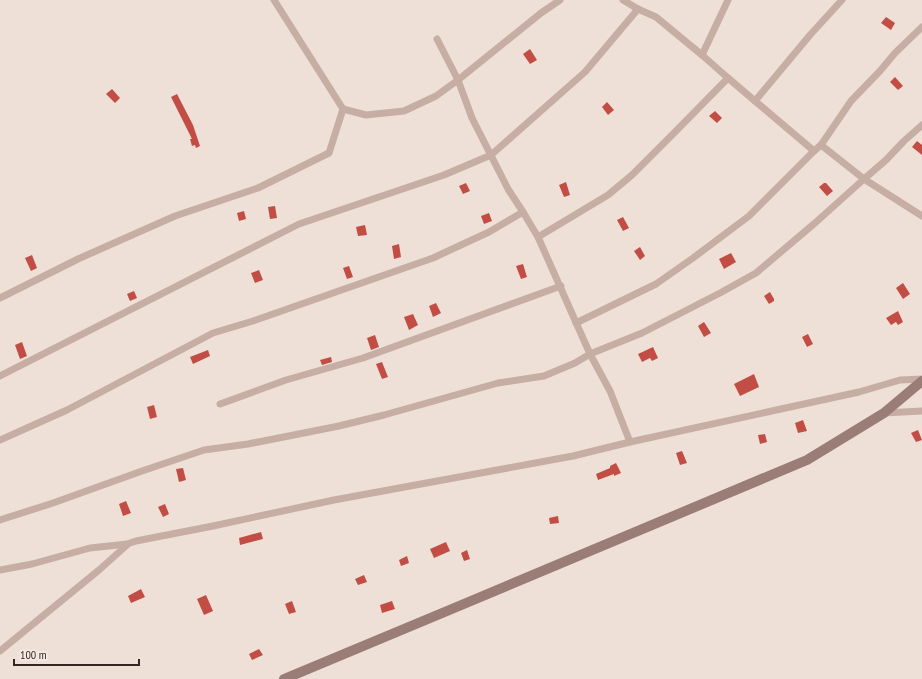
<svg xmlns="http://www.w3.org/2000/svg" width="922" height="679" font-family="'PT Sans Narrow',sans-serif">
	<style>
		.building { fill: #c14d44 }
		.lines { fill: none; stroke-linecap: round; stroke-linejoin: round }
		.minor { stroke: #c6aea4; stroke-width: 7 }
		.secondary { stroke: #9a7d76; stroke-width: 10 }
	</style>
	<rect width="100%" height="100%" fill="#efe0d7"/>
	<g class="building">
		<polygon points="886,17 895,23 891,30 881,23"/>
		<polygon points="530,49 537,60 530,64 523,54"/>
		<polygon points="895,77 903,86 898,90 890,82"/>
		<polygon points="112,89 120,98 115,103 106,94"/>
		<polygon points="177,94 193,125 200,146 196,148 195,145 192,146 190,139 192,139 171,97"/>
		<polygon points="607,102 614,110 608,115 602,107"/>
		<polygon points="715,111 722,118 717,123 709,116"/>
		<polygon points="917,141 922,145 922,155 912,147"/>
		<polygon points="566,182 570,195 564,197 559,185"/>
		<polygon points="466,183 470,191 463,194 459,186"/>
		<polygon points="824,183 826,183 833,191 827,196 819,187"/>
		<polygon points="275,206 277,218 270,219 268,207"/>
		<polygon points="244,211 246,219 239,221 237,213"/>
		<polygon points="489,213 492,221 484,224 481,216"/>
		<polygon points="623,217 629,228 623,231 617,220"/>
		<polygon points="365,225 367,235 358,236 356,227"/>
		<polygon points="399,244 401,257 394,259 392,246"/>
		<polygon points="640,247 645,256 640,260 634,251"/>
		<polygon points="731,253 736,262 724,269 719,259"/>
		<polygon points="32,255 37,268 31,271 25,258"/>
		<polygon points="523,264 527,277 521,279 516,266"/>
		<polygon points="349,266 353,277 347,279 343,268"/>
		<polygon points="259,270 263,280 255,283 251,273"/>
		<polygon points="903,283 910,294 903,299 896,288"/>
		<polygon points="134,291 137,298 130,301 127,294"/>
		<polygon points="770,292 774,299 774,301 769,304 764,296"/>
		<polygon points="436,303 441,313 433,317 429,306"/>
		<polygon points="898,311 903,322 898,325 896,322 891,325 886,318"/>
		<polygon points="413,314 418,325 409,330 404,317"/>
		<polygon points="704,322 711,333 704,337 698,326"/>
		<polygon points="808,334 813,344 807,347 802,337"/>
		<polygon points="375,335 379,347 371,350 367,338"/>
		<polygon points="22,342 27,356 20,359 15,345"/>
		<polygon points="653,347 658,358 652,361 650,358 642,362 638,354"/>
		<polygon points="208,350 210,356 193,364 190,357"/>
		<polygon points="331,357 332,362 322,365 320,360"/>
		<polygon points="382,362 388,377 382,379 376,364"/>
		<polygon points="754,374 759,387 740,396 734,384"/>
		<polygon points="154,405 157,417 150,419 147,407"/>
		<polygon points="803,420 807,431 798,433 795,423"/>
		<polygon points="918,430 922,440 916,442 911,433"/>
		<polygon points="765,434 767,442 760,444 758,435"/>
		<polygon points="682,451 687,463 680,465 676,453"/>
		<polygon points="616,463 621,473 614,476 614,474 598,480 596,474 610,468 610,466"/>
		<polygon points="183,468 186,480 179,482 176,469"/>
		<polygon points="126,501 131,513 123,516 119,504"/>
		<polygon points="165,504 169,514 163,517 158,507"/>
		<polygon points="558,516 559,523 550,524 549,518"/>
		<polygon points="261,532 263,539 240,545 239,538"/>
		<polygon points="446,542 450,551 434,558 430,549"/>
		<polygon points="467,550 470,559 464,561 461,553"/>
		<polygon points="407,556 409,563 401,566 399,560"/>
		<polygon points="364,575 367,582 358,585 355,579"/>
		<polygon points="141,589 145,597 131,603 128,596"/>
		<polygon points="206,595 213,611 204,615 197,599"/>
		<polygon points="292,601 296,612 289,614 285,604"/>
		<polygon points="392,601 395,609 382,613 380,605"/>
		<polygon points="259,649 263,655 252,660 249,654"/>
	</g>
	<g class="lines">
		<g class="minor">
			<polyline points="623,0 638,9 656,17 702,55 728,78"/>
			<polyline points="437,39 458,80 472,118 508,189 523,212 538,237"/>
			<polyline points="702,55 728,0"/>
			<polyline points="343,109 366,115 404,111 436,96 458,80 541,13 560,0"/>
			<polyline points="922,125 904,141 886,160 864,179 922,216"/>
			<polyline points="821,145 851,101 880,71 895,53 922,27"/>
			<polyline points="0,298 78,259 175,216 258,188 329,153 343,109 274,0"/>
			<polyline points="576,323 656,284 693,258 749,216 814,151"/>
			<polyline points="0,376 299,224 444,175 491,155 585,72 638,9"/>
			<polyline points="220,404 286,380 363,358 561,286"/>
			<polyline points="884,413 922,411"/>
			<polyline points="0,440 67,410 213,333 253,321 433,258 489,232 523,212"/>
			<polyline points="630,442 610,391 590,354 642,333 720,293 756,273 815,223 864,179 821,145 814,151 755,101 810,35 842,0"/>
			<polyline points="0,520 53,503 142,471 204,450 248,444 339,426 384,415 498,383 544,376 575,363 590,354 538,237 608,195 632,175 677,130 728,78 755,101"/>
			<polyline points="0,570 32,564 90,548 127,544 136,541 213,526 334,500 573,456 630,442 859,392 900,380 922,379"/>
			<polyline points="0,651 99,570 127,545"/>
		</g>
		<polyline class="secondary" points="284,679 459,606 807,460 884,413 922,381"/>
	</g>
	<path d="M14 659v6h125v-6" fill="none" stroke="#322725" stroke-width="2"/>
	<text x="20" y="659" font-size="12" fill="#322725" stroke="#f8ebe3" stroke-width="3" paint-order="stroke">100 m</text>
</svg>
